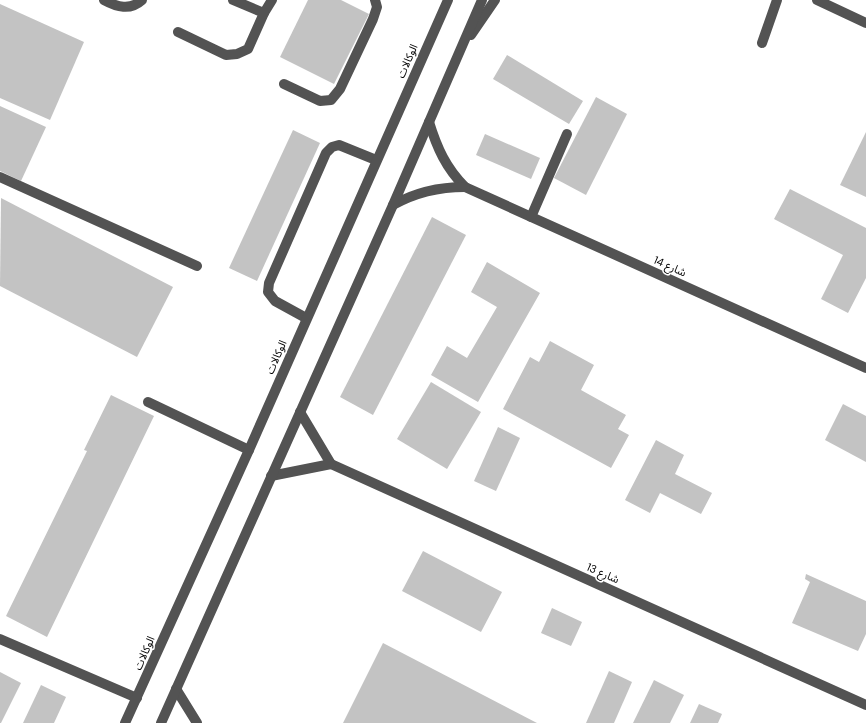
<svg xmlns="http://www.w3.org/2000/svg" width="866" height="723" font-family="'DM Sans','Noto Sans Arabic',sans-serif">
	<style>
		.building { fill: #c3c3c3 }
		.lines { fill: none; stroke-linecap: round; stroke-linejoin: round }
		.minor { stroke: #535353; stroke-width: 10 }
		.labels { text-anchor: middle; stroke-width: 3; stroke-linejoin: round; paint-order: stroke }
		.street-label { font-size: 11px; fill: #000; stroke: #fff }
	</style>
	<rect width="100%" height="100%" fill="#fff"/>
	<g class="building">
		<polygon points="308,0 341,0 369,14 334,84 280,57"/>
		<polygon points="0,4 84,42 50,120 0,98"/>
		<polygon points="507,55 583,101 569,124 493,79"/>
		<polygon points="596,97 627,114 586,195 554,178"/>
		<polygon points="0,106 46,127 21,181 0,171"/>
		<polygon points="293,130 320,143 257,281 229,268"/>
		<polygon points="866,132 866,197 840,185"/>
		<polygon points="485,134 540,158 531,179 476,155"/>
		<polygon points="790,189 866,228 866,278 848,313 821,299 843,255 774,219"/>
		<polygon points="1,198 173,287 137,357 0,286"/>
		<polygon points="432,217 466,235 373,415 340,397"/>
		<polygon points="487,262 540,293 478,402 431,375 447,346 467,358 497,307 471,292"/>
		<polygon points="550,341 594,365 581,390 626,415 618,429 629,435 611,468 503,409 530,357 539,362"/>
		<polygon points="431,382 481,412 447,469 397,439"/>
		<polygon points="111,395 154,416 47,637 6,616 87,451 84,450"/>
		<polygon points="843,404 866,416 866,462 825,440"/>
		<polygon points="498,427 520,438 496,491 474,481"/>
		<polygon points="656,440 684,455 675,474 712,493 701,514 660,493 650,513 625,500"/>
		<polygon points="423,551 502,592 481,632 402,591"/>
		<polygon points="806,574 866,601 866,634 858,651 792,623 810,582 805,579"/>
		<polygon points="552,608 582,622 571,646 541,633"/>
		<polygon points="383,643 537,723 343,723"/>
		<polygon points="609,671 632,682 614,723 586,723"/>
		<polygon points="0,672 21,683 1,723 0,723"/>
		<polygon points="654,680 684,695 670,723 633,723"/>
		<polygon points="41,685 66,697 54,723 23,723"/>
		<polygon points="699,704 722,714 718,723 690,723"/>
	</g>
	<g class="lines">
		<g class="minor">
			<path d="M 104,0 C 117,7 130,11 142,0"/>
			<polyline points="817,0 866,23"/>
			<polyline points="264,13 272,0"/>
			<polyline points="178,32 226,55 237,54 248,49 264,13 233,0"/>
			<polyline points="471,35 495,0"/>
			<polyline points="762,43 777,0"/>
			<polyline points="284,84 320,101 331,100 340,89 373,19 377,7 375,0"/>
			<path d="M 429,122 C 437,148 446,168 465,187 L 866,368"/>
			<polyline points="0,177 197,266"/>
			<path d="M 393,205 C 416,192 438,187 465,187"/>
			<polyline points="531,217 567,134"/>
			<polyline points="306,318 275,301 268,292 269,283 326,153 332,147 339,145 376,160"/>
			<polyline points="148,402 249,450"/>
			<polyline points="300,412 331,464 866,705"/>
			<polyline points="271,476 331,464"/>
			<polyline points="0,639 137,698"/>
			<polyline points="176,689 197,723"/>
			<polyline points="125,723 249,450 448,0"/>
			<polyline points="161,723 393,205 482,0"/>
		</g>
	</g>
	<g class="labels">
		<g class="street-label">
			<text transform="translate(407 61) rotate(-66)" y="4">الوكالات</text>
			<text transform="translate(670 266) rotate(24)" y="4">شارع 14</text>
			<text transform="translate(276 357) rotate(-66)" y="4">الوكالات</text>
			<text transform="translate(603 573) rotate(24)" y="4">شارع 13</text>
			<text transform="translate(144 653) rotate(-66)" y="4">الوكالات</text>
		</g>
	</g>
</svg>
